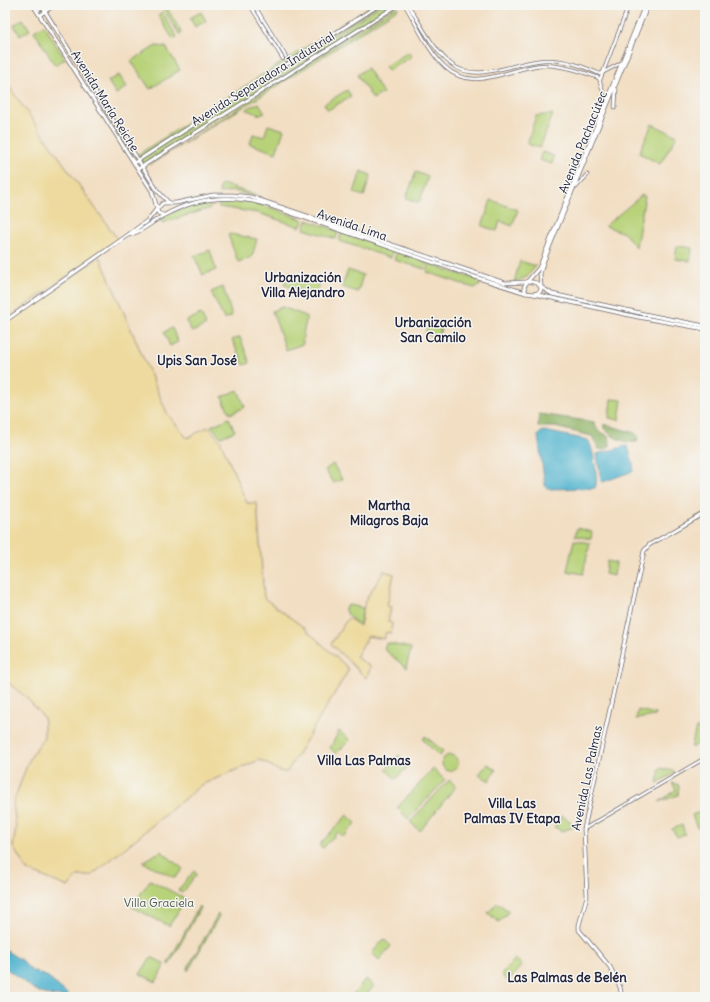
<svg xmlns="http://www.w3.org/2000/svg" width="710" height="1002" font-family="Delius,sans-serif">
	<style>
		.green { fill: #b7d278; stroke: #6c7a5a }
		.forest { fill: #91b468; stroke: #5a6b52 }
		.sand { fill: #eeda9e; stroke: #887e6c }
		.water { fill: #50b3ce; stroke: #396a84 }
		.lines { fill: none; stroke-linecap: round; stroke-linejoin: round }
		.minor-casing { stroke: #6b646a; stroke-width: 4 }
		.major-casing { stroke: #6b646a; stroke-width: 4.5 }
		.minor { stroke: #fff; stroke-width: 2.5 }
		.major { stroke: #fff; stroke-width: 3 }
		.labels { text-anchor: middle; stroke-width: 3; stroke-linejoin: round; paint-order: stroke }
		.street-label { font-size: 12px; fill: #22223b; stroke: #f6f6f2 }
		.park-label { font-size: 12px; fill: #4f574d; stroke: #f6f6f2 }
		.neighbourhood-label { font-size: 13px; font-weight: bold; fill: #22223b; stroke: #f6f6f2 }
	</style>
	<rect width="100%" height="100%" fill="#f6f6f2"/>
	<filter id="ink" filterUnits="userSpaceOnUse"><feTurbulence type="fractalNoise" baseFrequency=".025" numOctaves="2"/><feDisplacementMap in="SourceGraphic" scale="8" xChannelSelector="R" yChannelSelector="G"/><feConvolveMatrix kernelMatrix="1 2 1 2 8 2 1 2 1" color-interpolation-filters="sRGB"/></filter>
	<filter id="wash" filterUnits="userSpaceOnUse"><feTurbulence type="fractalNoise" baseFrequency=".012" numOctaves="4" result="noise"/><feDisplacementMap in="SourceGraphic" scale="16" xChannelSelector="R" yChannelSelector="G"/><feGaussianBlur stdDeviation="0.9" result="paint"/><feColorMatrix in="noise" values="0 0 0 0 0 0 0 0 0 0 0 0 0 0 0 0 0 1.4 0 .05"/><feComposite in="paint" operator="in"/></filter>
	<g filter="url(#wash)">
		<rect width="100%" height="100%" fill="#f2dec2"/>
		<g class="green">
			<polygon points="165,5 182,33 180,35 161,6"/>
			<polygon points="372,5 378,5 139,158 137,155"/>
			<polygon points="381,5 393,6 142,165 139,160"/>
			<polygon points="395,7 399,8 258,98 149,165"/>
			<polygon points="162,12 177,37 173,39 158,15"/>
			<polygon points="201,12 206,21 195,27 190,18"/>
			<polygon points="23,19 30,30 20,36 14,25"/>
			<polygon points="44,25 65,59 55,65 34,31"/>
			<polygon points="156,46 166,47 180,70 150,89 131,61"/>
			<polygon points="409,52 411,57 388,71 385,66"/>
			<polygon points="367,68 383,93 373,99 357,75"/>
			<polygon points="119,75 127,87 116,94 108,81"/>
			<polygon points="347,90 351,96 328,110 324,104"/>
			<polygon points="259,103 265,113 260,115 247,110 248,108"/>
			<polygon points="101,107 103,107 132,154 130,153"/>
			<polygon points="553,114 540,148 527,144 536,116"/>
			<polygon points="652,124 677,136 660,164 639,153"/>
			<polygon points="268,125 284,130 276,153 250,144 253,134 264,137"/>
			<polygon points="542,152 554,156 552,164 539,160"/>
			<polygon points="361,171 371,175 364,196 354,193"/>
			<polygon points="416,172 428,177 419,203 406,198"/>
			<polygon points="223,184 260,197 260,198 234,191 219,193 220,186"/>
			<polygon points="642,195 645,196 636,247 624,233 605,226"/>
			<polygon points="230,199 261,204 302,219 303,221 300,227 258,213 219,207 217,200"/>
			<polygon points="491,200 518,210 512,226 500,221 497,231 482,226"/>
			<polygon points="208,201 211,208 162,223 161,218 185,207"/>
			<polygon points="307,220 338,231 336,239 304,229"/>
			<polygon points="342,232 393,250 391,258 339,241"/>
			<polygon points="230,234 257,239 252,257 238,262 228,235"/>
			<polygon points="677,246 692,248 690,261 675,259"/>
			<polygon points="210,250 216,270 203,275 194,256"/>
			<polygon points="397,251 427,262 425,269 394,260"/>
			<polygon points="520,261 536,266 527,277 514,282"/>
			<polygon points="430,263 449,271 474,278 481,285 474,288 427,272"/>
			<polygon points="348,270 363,275 358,292 342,287"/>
			<polygon points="288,272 320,283 316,296 284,285"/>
			<polygon points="223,287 232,316 224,319 211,292"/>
			<path d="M 282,307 L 306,316 C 307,325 301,333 303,344 L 286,350 L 272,311 Z"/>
			<polygon points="201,314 206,325 192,332 186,321"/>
			<polygon points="429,321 442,325 438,338 425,334"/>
			<polygon points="172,328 178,342 170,346 164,332"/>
			<polygon points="240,337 250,363 244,365 232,340"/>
			<polygon points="238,390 245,407 230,414 222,397"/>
			<polygon points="611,399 622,400 619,420 609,418"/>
			<polygon points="229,418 235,431 221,437 211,426"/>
			<polygon points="333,464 342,479 334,483 325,470"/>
			<polygon points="577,528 592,532 591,539 575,536"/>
			<polygon points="574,540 590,543 583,574 567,571"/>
			<polygon points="607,561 616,563 614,576 605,574"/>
			<polygon points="349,605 363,608 359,626 356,624 345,611 345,607"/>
			<polygon points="386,643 411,648 406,668 384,649"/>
			<polygon points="638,710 656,714 655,716 636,719"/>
			<polygon points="696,728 705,729 705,740 691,748"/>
			<polygon points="339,731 350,740 336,754 330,748"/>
			<polygon points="425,736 443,751 440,756 423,740"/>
			<circle cx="450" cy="763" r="8"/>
			<polygon points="399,755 409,765 396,779 386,770"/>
			<polygon points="488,764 496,770 489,781 479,774"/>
			<polygon points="660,768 674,771 675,773 657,783"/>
			<polygon points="433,769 445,780 408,819 397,808"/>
			<polygon points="449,780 456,786 420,831 410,822"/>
			<polygon points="672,783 679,785 678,795 659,802 676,790"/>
			<polygon points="705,810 705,824 697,828 692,815"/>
			<polygon points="347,815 356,823 343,837 338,832 323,848 319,845"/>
			<polygon points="562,816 570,821 574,827 562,831 554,827"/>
			<polygon points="682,825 685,834 677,837 672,829"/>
			<polygon points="161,851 183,869 175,878 143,862"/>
			<polygon points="194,871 197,874 182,893 178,890"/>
			<polygon points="150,880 186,899 169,926 132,907"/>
			<polygon points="497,903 509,911 499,922 488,913"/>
			<polygon points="199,906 200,908 169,965 168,963"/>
			<polygon points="218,914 219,916 188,971 187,969"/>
			<polygon points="384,939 391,946 379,960 372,953"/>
			<polygon points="151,957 165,964 156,982 140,974"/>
			<polygon points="515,959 522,965 508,981 501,975"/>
			<polygon points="366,979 374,986 364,997 351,997"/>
		</g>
		<g class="forest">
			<path d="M 539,414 L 594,422 C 595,425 596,429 599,431 C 607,436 610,434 610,446 L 606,449 L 599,449 L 592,436 L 555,427 L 538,427 Z"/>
			<path d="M 604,424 L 635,433 L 638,436 L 637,442 C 624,443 612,438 604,428 Z"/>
		</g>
		<g class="sand">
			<polygon points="5,81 118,240 5,320"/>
			<path d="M 100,257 L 167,413 L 187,438 L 208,427 L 220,440 L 247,503 L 257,503 L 264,598 L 303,627 L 348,668 L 348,671 L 287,772 C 278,774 269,762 259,760 L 201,785 L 91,876 L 77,876 L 68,887 L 27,870 L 13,847 L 16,827 L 13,803 L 29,760 L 44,737 L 44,718 L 28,699 L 5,680 L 5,323 Z"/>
			<polygon points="384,571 394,574 387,606 391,607 388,622 392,623 391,633 386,632 384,639 368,636 356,657 371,667 366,678 331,644 348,618 360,626 365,601"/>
		</g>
		<g class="water">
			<path d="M 544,431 L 588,440 C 593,446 599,482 595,488 L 547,489 L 545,485 L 538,436 L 541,432 Z"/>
			<polygon points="626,446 628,447 633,463 633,471 603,482 601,481 597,454"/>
			<path d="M 5,950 L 21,960 L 32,971 L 46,976 L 71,997 C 33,997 33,986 5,968 Z"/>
		</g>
	</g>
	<g filter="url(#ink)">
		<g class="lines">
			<g class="minor-casing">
				<g id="minor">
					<polyline points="250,5 283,59"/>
					<polyline points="254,5 286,57"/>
					<path d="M 405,5 C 417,25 428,51 445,67 C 473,94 511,67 542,65 C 562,65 580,71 599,78 L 606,102"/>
					<path d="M 408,5 C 420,23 434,51 451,64 C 477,85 515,61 545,60 C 565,59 582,66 600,74 L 621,63"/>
					<polyline points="37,11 47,5"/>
					<polyline points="40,15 55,5"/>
					<polyline points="600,80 629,5"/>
					<polyline points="584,829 705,758"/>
				</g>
			</g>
			<g class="major-casing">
				<g id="major">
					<polyline points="33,5 152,191 157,208"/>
					<polyline points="41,5 157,190 168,202"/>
					<polyline points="615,107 616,89"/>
					<polyline points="134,163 379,5"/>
					<polyline points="138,169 398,5"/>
					<polyline points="576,187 587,175"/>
					<polyline points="163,215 158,213 157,209 163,203 176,203 213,195 233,195 251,197 505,283 526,282"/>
					<path d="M 128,235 C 141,233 151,222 163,216 C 196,197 232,194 268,205 L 475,277 L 526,293"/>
					<polyline points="527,282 539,268 645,5"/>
					<path d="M 527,282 C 533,281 539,283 541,288 L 540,292 L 534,294 L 526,293 L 524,287 Z"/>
					<polyline points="541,286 540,274 543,263 648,5"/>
					<polyline points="541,287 552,294 654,316 705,326"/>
					<polyline points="534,294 638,317 705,329"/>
					<polyline points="5,321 128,235 148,220 156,210"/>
					<polyline points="622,997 620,987 610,967 579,930 579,925 587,896 584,829 644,551 649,545 705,513"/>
				</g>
			</g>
			<use href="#minor" class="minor"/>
			<use href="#major" class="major"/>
		</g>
	</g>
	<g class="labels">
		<g class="street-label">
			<text transform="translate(263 79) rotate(-32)" y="4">Avenida Separadora Industrial</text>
			<text transform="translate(105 101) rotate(58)" y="4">Avenida María Reiche</text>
			<text transform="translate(583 142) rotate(-68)" y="4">Avenida Pachacútec</text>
			<text transform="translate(352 225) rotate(19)" y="4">Avenida Lima</text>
			<text transform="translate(587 778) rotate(-78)" y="4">Avenida Las Palmas</text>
		</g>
		<g class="park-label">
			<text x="159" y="907">Villa Graciela</text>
		</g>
		<g class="neighbourhood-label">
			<text x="303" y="282">Urbanización<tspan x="303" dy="15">Villa Alejandro</tspan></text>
			<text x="433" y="327">Urbanización<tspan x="433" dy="15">San Camilo</tspan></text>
			<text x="197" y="365">Upis San José</text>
			<text x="389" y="510">Martha<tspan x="389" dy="15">Milagros Baja</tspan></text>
			<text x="364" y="765">Villa Las Palmas</text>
			<text x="512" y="808">Villa Las<tspan x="512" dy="15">Palmas IV Etapa</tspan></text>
			<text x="567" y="982">Las Palmas de Belén</text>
		</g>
	</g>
	<rect width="710" height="1002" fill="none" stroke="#f6f6f2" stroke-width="20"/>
</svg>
